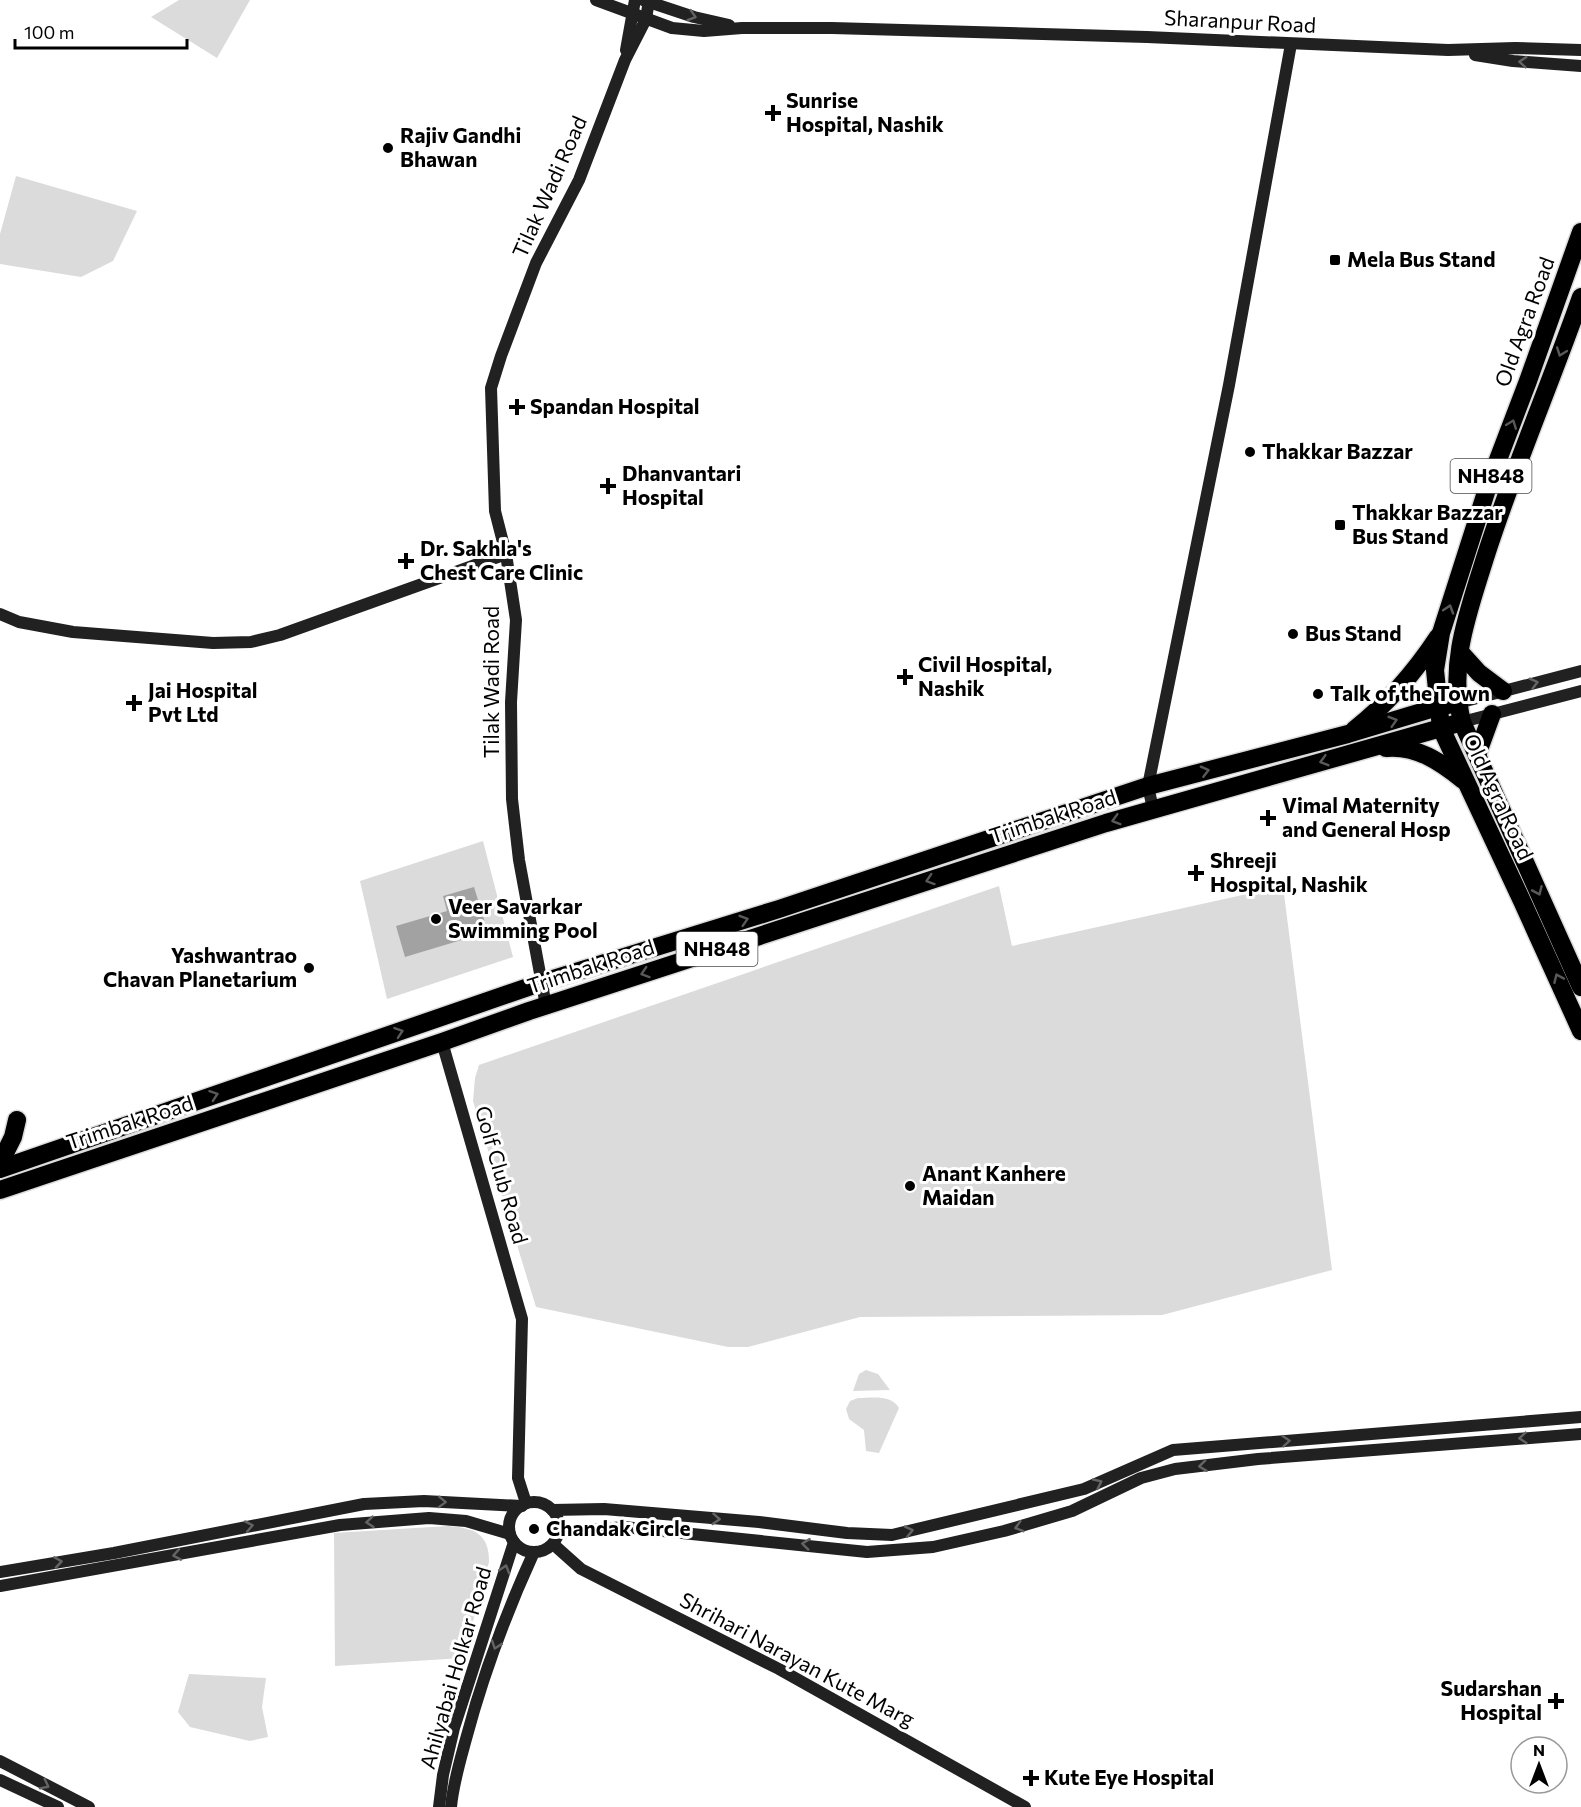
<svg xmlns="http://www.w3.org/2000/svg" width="1581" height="1807" viewBox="0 0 1581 1807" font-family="Commissioner,sans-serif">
	<rect width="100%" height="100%" fill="#fff"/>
	<g fill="#dbdbdb">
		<path d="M179,0H250L217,58L151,17Z"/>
		<path d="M16,176L137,211L113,261L81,277L0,264V234Z"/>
		<path d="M483,841L513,957L387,999L360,881Z"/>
		<path d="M999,886L1012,946L1283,886L1332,1270L1162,1315L860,1317L748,1347H728L536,1307L473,1101L475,1078L479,1065Z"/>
		<path d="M866,1370L878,1374L890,1390L853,1391L859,1374Z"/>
		<path d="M858,1398C872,1398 891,1394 899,1408L879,1453L866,1451L864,1430L849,1419L846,1409L850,1401Z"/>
		<path d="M448,1526C474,1528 489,1533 489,1562L463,1658L335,1666L334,1533Z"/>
		<path d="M189,1674L266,1678L262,1707L268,1737L250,1741L190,1727L178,1712Z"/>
	</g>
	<path fill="#a2a2a2" d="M474,887L488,932L405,957L396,926L447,911L443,896Z"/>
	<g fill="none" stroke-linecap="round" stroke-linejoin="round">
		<defs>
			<g id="highway">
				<path d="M1581,232L1528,381L1488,486L1441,633L1435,670L1441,728L1522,901L1581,1031"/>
				<path d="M1581,297C1550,385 1513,470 1485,558C1468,613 1448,664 1462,722L1581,987"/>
				<path d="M1460,652L1479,673L1503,691"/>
				<path d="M1354,730C1387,704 1415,672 1438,637"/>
				<path d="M1386,748C1416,745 1441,762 1463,780"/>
				<path d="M1477,755L1492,714"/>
				<path d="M0,1163L13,1137L17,1120"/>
				<path d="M0,1169L540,983L779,909L1148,786L1348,734L1438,707L1458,703"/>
				<path d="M0,1190L442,1042L529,1011L1106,823L1462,722"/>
			</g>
		</defs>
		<use href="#highway" stroke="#dbdbdb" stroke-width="21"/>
		<g stroke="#212121" stroke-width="12">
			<path d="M596,0L672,28L704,31L742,28H832L1147,37L1448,50L1515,48L1581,50"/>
			<path d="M643,0L694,17L729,25"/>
			<path d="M626,50L635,0"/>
			<path d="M1475,55L1513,61L1581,66"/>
			<path d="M0,614L19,622L73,632L213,643L251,642L280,635L506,554"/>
			<path d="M1458,703L1581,671"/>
			<path d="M1462,722L1581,691"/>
			<path d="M1153,809L1148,786L1229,385L1291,44"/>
			<path d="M546,1006L519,860L512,799L511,702L516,620L506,554L495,511L491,388L501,356L536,263L579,180L625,60L646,19L649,0"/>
			<path d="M442,1042L522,1319L518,1478L526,1503"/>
			<circle cx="534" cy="1527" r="25"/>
			<path d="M552,1510L604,1509L759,1522L847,1533L892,1535L1084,1489L1173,1450L1581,1417"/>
			<path d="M559,1533L624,1527L867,1552L933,1547L1004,1531L1072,1511L1141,1478L1175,1469L1258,1459L1581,1434"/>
			<path d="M553,1544L581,1569L779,1669L1025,1807"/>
			<path d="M0,1572L114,1553L364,1504L424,1501L522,1506"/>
			<path d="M0,1586L340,1525L429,1518L466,1521L510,1534"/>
			<path d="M0,1761L89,1807"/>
			<path d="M0,1780L58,1807"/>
			<path d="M439,1807L443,1775L454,1728L514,1542"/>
			<path d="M451,1807C453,1784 460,1761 466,1739C483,1675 506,1613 534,1552"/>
		</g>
		<use href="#highway" stroke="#000" stroke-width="18"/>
	</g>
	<defs><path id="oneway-chevron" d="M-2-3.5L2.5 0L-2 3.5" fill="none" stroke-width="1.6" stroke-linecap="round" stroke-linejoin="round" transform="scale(1.5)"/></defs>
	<g stroke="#646464">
		<use href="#oneway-chevron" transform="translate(692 16) rotate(17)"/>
		<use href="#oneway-chevron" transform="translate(1523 62) rotate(-175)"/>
		<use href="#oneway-chevron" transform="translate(1534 683) rotate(-15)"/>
		<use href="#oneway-chevron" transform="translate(1523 1438) rotate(175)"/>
		<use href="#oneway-chevron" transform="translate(1286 1441) rotate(-5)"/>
		<use href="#oneway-chevron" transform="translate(1203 1466) rotate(173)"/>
		<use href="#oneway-chevron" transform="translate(1098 1483) rotate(-25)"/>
		<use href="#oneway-chevron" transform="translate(442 1502) rotate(2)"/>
		<use href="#oneway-chevron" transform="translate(716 1519) rotate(4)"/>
		<use href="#oneway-chevron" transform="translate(370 1522) rotate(175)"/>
		<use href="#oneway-chevron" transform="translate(249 1526) rotate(-11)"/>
		<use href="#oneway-chevron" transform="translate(1019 1527) rotate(164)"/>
		<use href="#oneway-chevron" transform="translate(909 1531) rotate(-13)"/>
		<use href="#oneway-chevron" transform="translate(806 1544) rotate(-173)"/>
		<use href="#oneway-chevron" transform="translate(177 1555) rotate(170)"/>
		<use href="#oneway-chevron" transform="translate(58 1562) rotate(-9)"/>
		<use href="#oneway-chevron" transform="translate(505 1569) rotate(-73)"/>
		<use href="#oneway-chevron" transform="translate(496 1645) rotate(109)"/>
		<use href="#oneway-chevron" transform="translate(45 1785) rotate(27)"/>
	</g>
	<g stroke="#595959">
		<use href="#oneway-chevron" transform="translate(1561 352) rotate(110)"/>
		<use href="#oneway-chevron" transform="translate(1512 424) rotate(-69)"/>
		<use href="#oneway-chevron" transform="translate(1449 609) rotate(-72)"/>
		<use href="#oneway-chevron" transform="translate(1393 721) rotate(-17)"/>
		<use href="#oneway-chevron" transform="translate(1324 761) rotate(164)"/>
		<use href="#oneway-chevron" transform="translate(1205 771) rotate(-14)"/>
		<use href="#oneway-chevron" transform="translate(1116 820) rotate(164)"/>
		<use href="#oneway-chevron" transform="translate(930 880) rotate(162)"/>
		<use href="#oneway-chevron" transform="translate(1538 891) rotate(66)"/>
		<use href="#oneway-chevron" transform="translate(744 920) rotate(-17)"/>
		<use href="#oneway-chevron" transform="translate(645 973) rotate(162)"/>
		<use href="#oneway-chevron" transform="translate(1558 978) rotate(-114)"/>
		<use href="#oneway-chevron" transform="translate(399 1032) rotate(-19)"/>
		<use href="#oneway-chevron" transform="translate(214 1095) rotate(-19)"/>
	</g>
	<g fill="#000" stroke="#fff" stroke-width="2">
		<path d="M770 104h6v6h6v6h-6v6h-6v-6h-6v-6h6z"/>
		<circle cx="388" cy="148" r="6"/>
		<rect x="1329" y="254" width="12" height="12" rx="3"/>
		<path d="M514 398h6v6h6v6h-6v6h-6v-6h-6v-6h6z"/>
		<circle cx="1250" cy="452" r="6"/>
		<path d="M605 477h6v6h6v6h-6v6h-6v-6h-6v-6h6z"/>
		<rect x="1334" y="519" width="12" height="12" rx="3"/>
		<path d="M403 552h6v6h6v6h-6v6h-6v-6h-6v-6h6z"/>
		<circle cx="1293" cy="634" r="6"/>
		<path d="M902 668h6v6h6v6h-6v6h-6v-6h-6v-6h6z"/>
		<circle cx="1318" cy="694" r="6"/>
		<path d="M131 694h6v6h6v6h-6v6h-6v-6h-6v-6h6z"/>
		<path d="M1265 809h6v6h6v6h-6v6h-6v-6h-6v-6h6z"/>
		<path d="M1193 864h6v6h6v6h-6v6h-6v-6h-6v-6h6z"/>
		<circle cx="436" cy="919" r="6"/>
		<circle cx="309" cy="968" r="6"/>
		<circle cx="910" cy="1186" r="6"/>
		<circle cx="534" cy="1529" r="6"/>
		<path d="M1553 1692h6v6h6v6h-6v6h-6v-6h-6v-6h6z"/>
		<path d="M1028 1769h6v6h6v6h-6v6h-6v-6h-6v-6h6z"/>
	</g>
	<g text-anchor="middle" stroke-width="6" stroke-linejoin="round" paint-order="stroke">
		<g fill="#fff" stroke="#4c4c4c" stroke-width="1.5">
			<rect x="1450.5" y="459" width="81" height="34" rx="4.5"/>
			<rect x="676.5" y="932" width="81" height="34" rx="4.5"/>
		</g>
		<g font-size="20" font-weight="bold" fill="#000">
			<text x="1491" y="483">NH848</text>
			<text x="717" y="956">NH848</text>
		</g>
		<g font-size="21" fill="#000" stroke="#fff">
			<text transform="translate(1240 22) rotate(3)" y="7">Sharanpur Road</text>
			<text transform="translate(550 187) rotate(-66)" y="7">Tilak Wadi Road</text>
			<text transform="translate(1525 322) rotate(-70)" y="7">Old Agra Road</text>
			<text transform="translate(492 682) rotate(-90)" y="7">Tilak Wadi Road</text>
			<text transform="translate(1498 797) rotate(65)" y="7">Old Agra Road</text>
			<text transform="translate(1053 817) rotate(-18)" y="7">Trimbak Road</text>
			<text transform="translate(591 967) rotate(-18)" y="7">Trimbak Road</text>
			<text transform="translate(130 1123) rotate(-18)" y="7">Trimbak Road</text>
			<text transform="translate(501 1175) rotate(74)" y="7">Golf Club Road</text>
			<text transform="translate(797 1660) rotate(28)" y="7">Shrihari Narayan Kute Marg</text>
			<text transform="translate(456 1668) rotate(-74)" y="7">Ahilyabai Holkar Road</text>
		</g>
		<g font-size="21" font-weight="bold" fill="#000" stroke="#fff" text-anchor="start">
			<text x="786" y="108">Sunrise<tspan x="786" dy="24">Hospital, Nashik</tspan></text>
			<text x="400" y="143">Rajiv Gandhi<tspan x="400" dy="24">Bhawan</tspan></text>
			<text x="1347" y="267">Mela Bus Stand</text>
			<text x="530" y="414">Spandan Hospital</text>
			<text x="1262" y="459">Thakkar Bazzar</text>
			<text x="622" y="481">Dhanvantari<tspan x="622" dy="24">Hospital</tspan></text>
			<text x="1352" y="520">Thakkar Bazzar<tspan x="1352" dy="24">Bus Stand</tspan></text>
			<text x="420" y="556">Dr. Sakhla's<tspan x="420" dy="24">Chest Care Clinic</tspan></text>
			<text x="1305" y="641">Bus Stand</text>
			<text x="918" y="672">Civil Hospital,<tspan x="918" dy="24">Nashik</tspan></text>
			<text x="148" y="698">Jai Hospital<tspan x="148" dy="24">Pvt Ltd</tspan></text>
			<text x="1330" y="701">Talk of the Town</text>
			<text x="1282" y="813">Vimal Maternity<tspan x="1282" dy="24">and General Hosp</tspan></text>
			<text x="1210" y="868">Shreeji<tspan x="1210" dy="24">Hospital, Nashik</tspan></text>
			<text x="448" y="914">Veer Savarkar<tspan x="448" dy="24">Swimming Pool</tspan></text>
			<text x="297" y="963" text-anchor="end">Yashwantrao<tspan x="297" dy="24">Chavan Planetarium</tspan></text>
			<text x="922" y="1181">Anant Kanhere<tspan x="922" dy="24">Maidan</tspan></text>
			<text x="546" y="1536">Chandak Circle</text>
			<text x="1542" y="1696" text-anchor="end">Sudarshan<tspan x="1542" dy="24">Hospital</tspan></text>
			<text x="1044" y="1785">Kute Eye Hospital</text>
		</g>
	</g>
	<g transform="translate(1539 1765)"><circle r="28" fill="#ffffff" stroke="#999999" stroke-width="1.5"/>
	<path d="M0-4.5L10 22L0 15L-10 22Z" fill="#000000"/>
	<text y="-9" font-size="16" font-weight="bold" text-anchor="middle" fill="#000000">N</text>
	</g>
	<path d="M15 39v9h172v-9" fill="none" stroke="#000000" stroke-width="3"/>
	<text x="24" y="39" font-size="18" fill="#000000" stroke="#ffffff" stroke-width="4.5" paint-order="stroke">100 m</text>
</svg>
